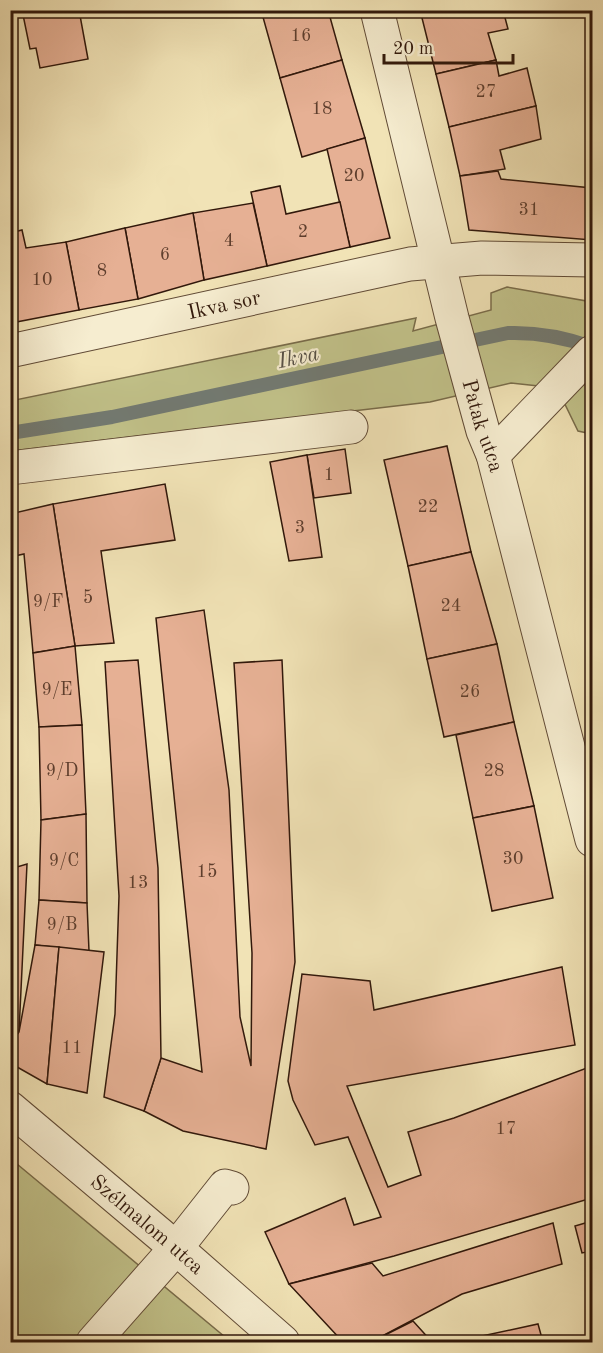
<svg xmlns="http://www.w3.org/2000/svg" width="603" height="1353" viewBox="0 0 603 1353" font-family="'Old Standard TT',serif">
	<rect width="100%" height="100%" fill="#f1e3b6"/>
	<filter id="stains"><feTurbulence type="fractalNoise" baseFrequency=".00333" numOctaves="4"/><feColorMatrix values="0 0 0 0 .2 0 0 0 0 .09 0 0 0 0 .02 0 0 0 .5 -.17"/></filter>
	<radialGradient id="worn" r=".72"><stop offset=".6" stop-color="#630" stop-opacity="0"/><stop offset="1" stop-color="#630" stop-opacity=".3"/></radialGradient>
	<g fill="#c1c189" stroke="#796c4a" stroke-width="1.5">
		<path d="M507,287L592,302V434L578,431L557,388L511,383L430,402L11,451L10,401L416,318L413,331L491,310V293Z"/>
		<path d="M11,1159L231,1342H11Z"/>
	</g>
	<g fill="none" stroke-linecap="round" stroke-linejoin="round">
		<path stroke="#727a72" stroke-width="14" d="M10,433L112,417L508,333C538,332 564,337 592,347"/>
	</g>
	<g fill="#e6b094" stroke="#31180b" stroke-width="1.5">
		<path d="M22,10H79L88,59L40,68L36,48L30,49Z"/>
		<path d="M261,10H328L342,60L280,78Z"/>
		<path d="M420,10H503L508,29L488,33L496,60L436,74Z"/>
		<path d="M342,60L365,138L302,157L280,78Z"/>
		<path d="M496,60L499,76L527,68L536,106L449,127L436,74Z"/>
		<path d="M536,106L541,139L500,150L505,169L460,176L449,127Z"/>
		<path d="M365,138L390,238L350,247L327,149Z"/>
		<path d="M498,171L501,179L592,188V240L469,230L460,176Z"/>
		<path d="M280,186L286,214L340,202L350,247L267,266L251,192Z"/>
		<path d="M253,203L267,266L204,280L193,213Z"/>
		<path d="M193,213L204,280L138,299L125,228Z"/>
		<path d="M125,228L138,299L79,310L66,242Z"/>
		<path d="M22,230L26,248L66,242L79,310L11,323L10,233Z"/>
		<path d="M447,446L471,552L408,566L384,460Z"/>
		<path d="M345,449L351,493L314,498L307,455Z"/>
		<path d="M307,455L322,557L289,561L270,462Z"/>
		<path d="M165,484L175,540L101,551L114,643L75,646L53,504Z"/>
		<path d="M53,504L75,646L33,653L24,554L10,557V514Z"/>
		<path d="M471,552L497,644L427,659L408,566Z"/>
		<path d="M204,610L229,790L240,1017L251,1066L252,953L234,663L282,660L295,962L266,1149L183,1131L144,1111L161,1058L202,1072L156,618Z"/>
		<path d="M497,644L514,722L444,737L427,659Z"/>
		<path d="M75,646L82,725L39,727L33,653Z"/>
		<path d="M138,660L158,868L161,1058L144,1111L104,1097L115,1014L119,896L105,662Z"/>
		<path d="M514,722L534,806L473,818L456,735Z"/>
		<path d="M82,725L86,814L41,820L39,727Z"/>
		<path d="M534,806L553,898L492,911L473,818Z"/>
		<path d="M86,814L87,903L39,900L41,820Z"/>
		<path d="M27,864L19,1032L10,1045V869Z"/>
		<path d="M39,900L87,903L89,951L35,945Z"/>
		<path d="M35,945L59,947L47,1084L10,1063V1045L19,1032Z"/>
		<path d="M59,947L104,952L87,1093L47,1084Z"/>
		<path d="M562,967L575,1045L347,1086L388,1187L421,1175L408,1132L454,1118L592,1066V1198L394,1256L289,1284L265,1232L345,1198L354,1225L381,1217L348,1137L315,1145L293,1100L288,1081L302,974L370,981L374,1010Z"/>
		<path d="M592,1221V1251L582,1253L575,1226Z"/>
		<path d="M553,1223L562,1264L462,1294L371,1342H343L289,1284L372,1263L383,1276Z"/>
		<path d="M413,1321L432,1342H371Z"/>
		<path d="M538,1324L543,1342H454Z"/>
	</g>
	<g fill="none" stroke-linecap="round" stroke-linejoin="round">
		<defs>
			<g id="minor">
				<path id="s1" d="M377,10L452,318L483,431L493,455L592,840"/>
				<path id="s2" d="M10,351L410,264L482,258L592,260"/>
				<path d="M493,455L592,352"/>
				<path d="M10,468L351,427"/>
				<path id="s3" d="M10,1108L176,1248L283,1342"/>
				<path d="M93,1342L176,1248L225,1186L232,1188"/>
			</g>
		</defs>
		<use href="#minor" stroke="#614b36" stroke-width="35"/>
		<use href="#minor" stroke="#f6edd0" stroke-width="33"/>
	</g>
	<g text-anchor="middle" stroke-width="4.5" stroke-linejoin="round" paint-order="stroke">
		<g font-size="18" fill="#5e3e2d">
			<text x="301" y="41">16</text>
			<text x="486" y="97">27</text>
			<text x="322" y="114">18</text>
			<text x="354" y="181">20</text>
			<text x="529" y="215">31</text>
			<text x="303" y="237">2</text>
			<text x="229" y="246">4</text>
			<text x="165" y="260">6</text>
			<text x="102" y="276">8</text>
			<text x="42" y="285">10</text>
			<text x="329" y="480">1</text>
			<text x="428" y="512">22</text>
			<text x="300" y="533">3</text>
			<text x="88" y="603">5</text>
			<text x="48" y="607">9/F</text>
			<text x="451" y="611">24</text>
			<text x="57" y="695">9/E</text>
			<text x="470" y="697">26</text>
			<text x="62" y="776">9/D</text>
			<text x="494" y="776">28</text>
			<text x="513" y="864">30</text>
			<text x="64" y="866">9/C</text>
			<text x="207" y="877">15</text>
			<text x="138" y="888">13</text>
			<text x="62" y="930">9/B</text>
			<text x="72" y="1053">11</text>
			<text x="506" y="1134">17</text>
		</g>
		<g font-size="21" fill="#31180b" stroke="#f6edd0">
			<text dy="7" stroke="none"><textPath href="#s2" startOffset="219">Ikva sor</textPath></text>
			<text dy="7" stroke="none"><textPath href="#s1" startOffset="429">Patak utca</textPath></text>
			<text dy="7" stroke="none"><textPath href="#s3" startOffset="180">Szélmalom utca</textPath></text>
		</g>
		<g font-size="22" font-style="italic" fill="#575147" stroke="#f6edd0">
			<text transform="translate(298 356) rotate(-12)" y="8">Ikva</text>
		</g>
	</g>
	<rect width="603" height="1353" fill="none" stroke="#f1e3b6" stroke-width="36"/>
	<rect x="12" y="12" width="579" height="1329" fill="none" stroke="#31180b" stroke-width="3"/>
	<rect x="18" y="18" width="567" height="1317" fill="none" stroke="#31180b" stroke-width="1.5"/>
	<path d="M384 54v9h129v-9" fill="none" stroke="#31180b" stroke-width="3"/>
	<text x="393" y="54" font-size="18" fill="#31180b" stroke="#f6edd0" stroke-width="4.5" paint-order="stroke">20 m</text>
	<rect width="100%" height="100%" filter="url(#stains)"/>
	<rect width="100%" height="100%" fill="url(#worn)"/>
</svg>
